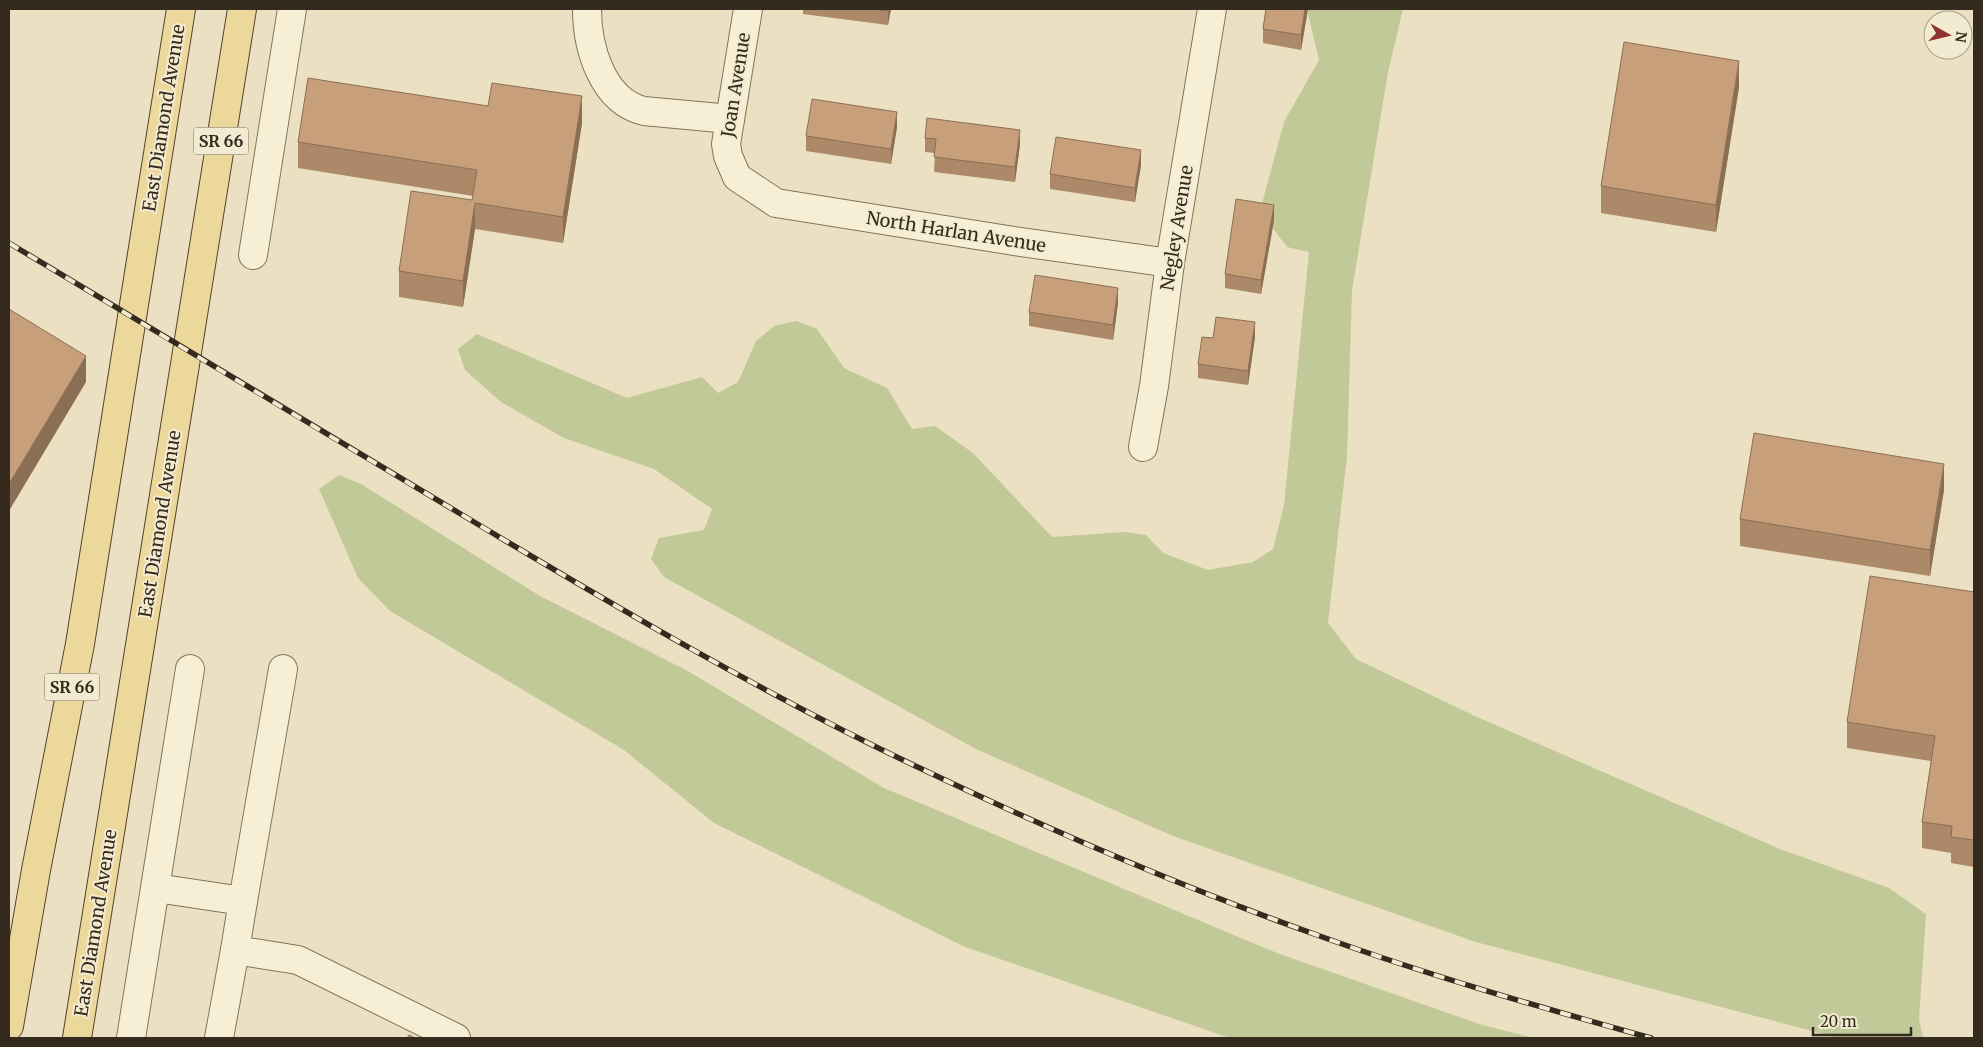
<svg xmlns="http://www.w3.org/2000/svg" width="1983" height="1047" viewBox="0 0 1983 1047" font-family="Merriweather,serif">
	<rect width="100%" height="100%" fill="#ebe1c2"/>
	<g fill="#c0c997">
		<path d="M1309,9H1403L1388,72L1352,291L1347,456L1328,623L1356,659L1477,717L1780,849L1889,888L1926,914L1919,1020L1923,1037L1927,1038H1838L1476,942L1173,836L976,749L664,577L651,559L659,538L704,530L712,509L654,469L564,438L501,402L465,370L458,349L477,334L627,398L702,377L718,393L738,382L756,341L774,326L796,321L817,329L844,368L887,388L912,429L935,426L973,453L1052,537L1124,532L1146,535L1163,553L1208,570L1253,562L1273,549L1284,505L1309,252L1287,247L1260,211L1284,122L1319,60L1308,14Z"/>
		<path d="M339,475L361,484L540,596L686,670L884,788L1277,953L1482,1025L1534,1038H1230L965,947L714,823L624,750L390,611L358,578L319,489Z"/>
	</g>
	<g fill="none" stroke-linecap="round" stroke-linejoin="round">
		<defs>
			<g id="minor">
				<path d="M587,9C587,47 602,101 644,111L730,119"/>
				<path d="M748,9L726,144L728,156L737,177L776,203L1014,241L1170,263"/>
				<path d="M253,255L292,9"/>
				<path d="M1143,447L1154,386L1170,263L1212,9"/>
				<path d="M156,888L243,901L235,950"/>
				<path d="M243,901L283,669"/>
				<path d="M131,1038L190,669"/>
				<path d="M219,1038L235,950L298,960L456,1038"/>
			</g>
			<g id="major">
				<path d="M9,1026L36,870L80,644L181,9"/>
				<path d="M77,1038L242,9"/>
			</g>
		</defs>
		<use href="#minor" stroke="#84735a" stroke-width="30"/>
		<use href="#major" stroke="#52412e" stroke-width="30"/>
		<use href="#minor" stroke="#f7efd5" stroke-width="28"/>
		<use href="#major" stroke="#edd89b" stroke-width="28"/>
		<defs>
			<path id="rail" d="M9,243C158,333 308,423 459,513C611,604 765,695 926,771C1054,832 1184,888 1317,935C1427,975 1539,1007 1651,1038"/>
		</defs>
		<use href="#rail" stroke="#352a1e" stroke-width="5.5"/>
		<use href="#rail" stroke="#f3ebd1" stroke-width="4" stroke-dasharray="11" stroke-linecap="butt"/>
	</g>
	<g fill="#ab8969">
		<path d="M803,9H891L888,25L803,14Z"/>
		<path d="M1266,9H1308L1301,50L1263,43V29Z"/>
		<path d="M1739,87L1716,232L1601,213V186Z"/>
		<path d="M582,123L563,243L475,229L463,307L399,297V271L472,200L473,196L298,168V142Z"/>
		<path d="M897,127L891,164L806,151V136Z"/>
		<path d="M925,138L1020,144L1015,182L934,172L935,153L925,152Z"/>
		<path d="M1141,165L1135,202L1050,189V174Z"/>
		<path d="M1274,220L1261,294L1225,288V274Z"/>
		<path d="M1118,303L1113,340L1029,326V312Z"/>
		<path d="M1255,337L1248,385L1198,378V364L1213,338Z"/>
		<path d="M1944,490L1930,576L1740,546V519Z"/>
		<path d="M1974,592V867L1951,863V853L1922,848V822L1931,761L1847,748V722Z"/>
	</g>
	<g fill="#8b6f55">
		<path d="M889,9H891L888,25V11Z"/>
		<path d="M1305,9H1308L1301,50V35Z"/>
		<path d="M1739,61V87L1716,232V205Z"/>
		<path d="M582,96V123L563,243V217Z"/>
		<path d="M897,112V127L891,164V149Z"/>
		<path d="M1020,130V144L1015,182V167Z"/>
		<path d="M1141,150V165L1135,202V188Z"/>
		<path d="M475,203V229L463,307V281Z"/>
		<path d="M1274,205V220L1261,294V280Z"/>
		<path d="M1118,288V303L1113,340V325Z"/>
		<path d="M1255,322V337L1248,385V371Z"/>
		<path d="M86,356V382L9,511V484Z"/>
		<path d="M1944,464V490L1930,576V550Z"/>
	</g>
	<g fill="#c79f7a" stroke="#8b6f55">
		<path d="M872,9H889L888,11Z"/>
		<path d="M1266,9H1305L1301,35L1263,29Z"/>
		<path d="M1624,42L1739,61L1716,205L1601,186Z"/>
		<path d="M308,78L488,106L492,83L582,96L563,217L475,203L463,281L399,271L411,191L472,200L477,170L298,142Z"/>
		<path d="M812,99L897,112L891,149L806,136Z"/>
		<path d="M927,118L1020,130L1015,167L934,157L936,139L925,138Z"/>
		<path d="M1056,137L1141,150L1135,188L1050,174Z"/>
		<path d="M1236,199L1274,205L1261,280L1225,274Z"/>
		<path d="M1035,275L1118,288L1113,325L1029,312Z"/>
		<path d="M9,309L86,356L9,484Z"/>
		<path d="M1216,317L1255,322L1248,371L1198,364L1202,337L1213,338Z"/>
		<path d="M1754,433L1944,464L1930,550L1740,519Z"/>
		<path d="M1870,576L1974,592V840L1951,837L1952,826L1922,822L1935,736L1847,722Z"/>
		<path d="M409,1035L415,1038H407Z"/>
	</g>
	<g text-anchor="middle" stroke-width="4" stroke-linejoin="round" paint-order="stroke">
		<g fill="#f3ebd1" stroke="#6e6454" stroke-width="1">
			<rect x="193.5" y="127.5" width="55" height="27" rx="4"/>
			<rect x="44.5" y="673.5" width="55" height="27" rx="4"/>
		</g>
		<g font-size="16" font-weight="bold" fill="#352a1e">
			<text x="221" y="147">SR 66</text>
			<text x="72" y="693">SR 66</text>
		</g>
		<g font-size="18" fill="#352a1e" stroke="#f3ebd1">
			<text transform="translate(736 85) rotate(-81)" y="6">Joan Avenue</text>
			<text transform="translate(164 118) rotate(-81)" y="6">East Diamond Avenue</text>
			<text transform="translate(1177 228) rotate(-81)" y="6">Negley Avenue</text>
			<text transform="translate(956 232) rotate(9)" y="6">North Harlan Avenue</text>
			<text transform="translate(160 524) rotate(-81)" y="6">East Diamond Avenue</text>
			<text transform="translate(96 923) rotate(-81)" y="6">East Diamond Avenue</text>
		</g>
	</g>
	<rect width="1983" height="1047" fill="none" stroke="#352a1e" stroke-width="20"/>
	<g transform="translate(1948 35) rotate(98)"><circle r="24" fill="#f3ebd1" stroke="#a79e89"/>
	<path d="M0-4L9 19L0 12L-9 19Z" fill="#90332e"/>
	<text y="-8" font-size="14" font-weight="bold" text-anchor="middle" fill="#352a1e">N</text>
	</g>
	<path d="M1813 1027v8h98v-8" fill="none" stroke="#352a1e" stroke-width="2.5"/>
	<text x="1820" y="1027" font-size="15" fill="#352a1e" stroke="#f3ebd1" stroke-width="4" paint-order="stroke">20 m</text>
</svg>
